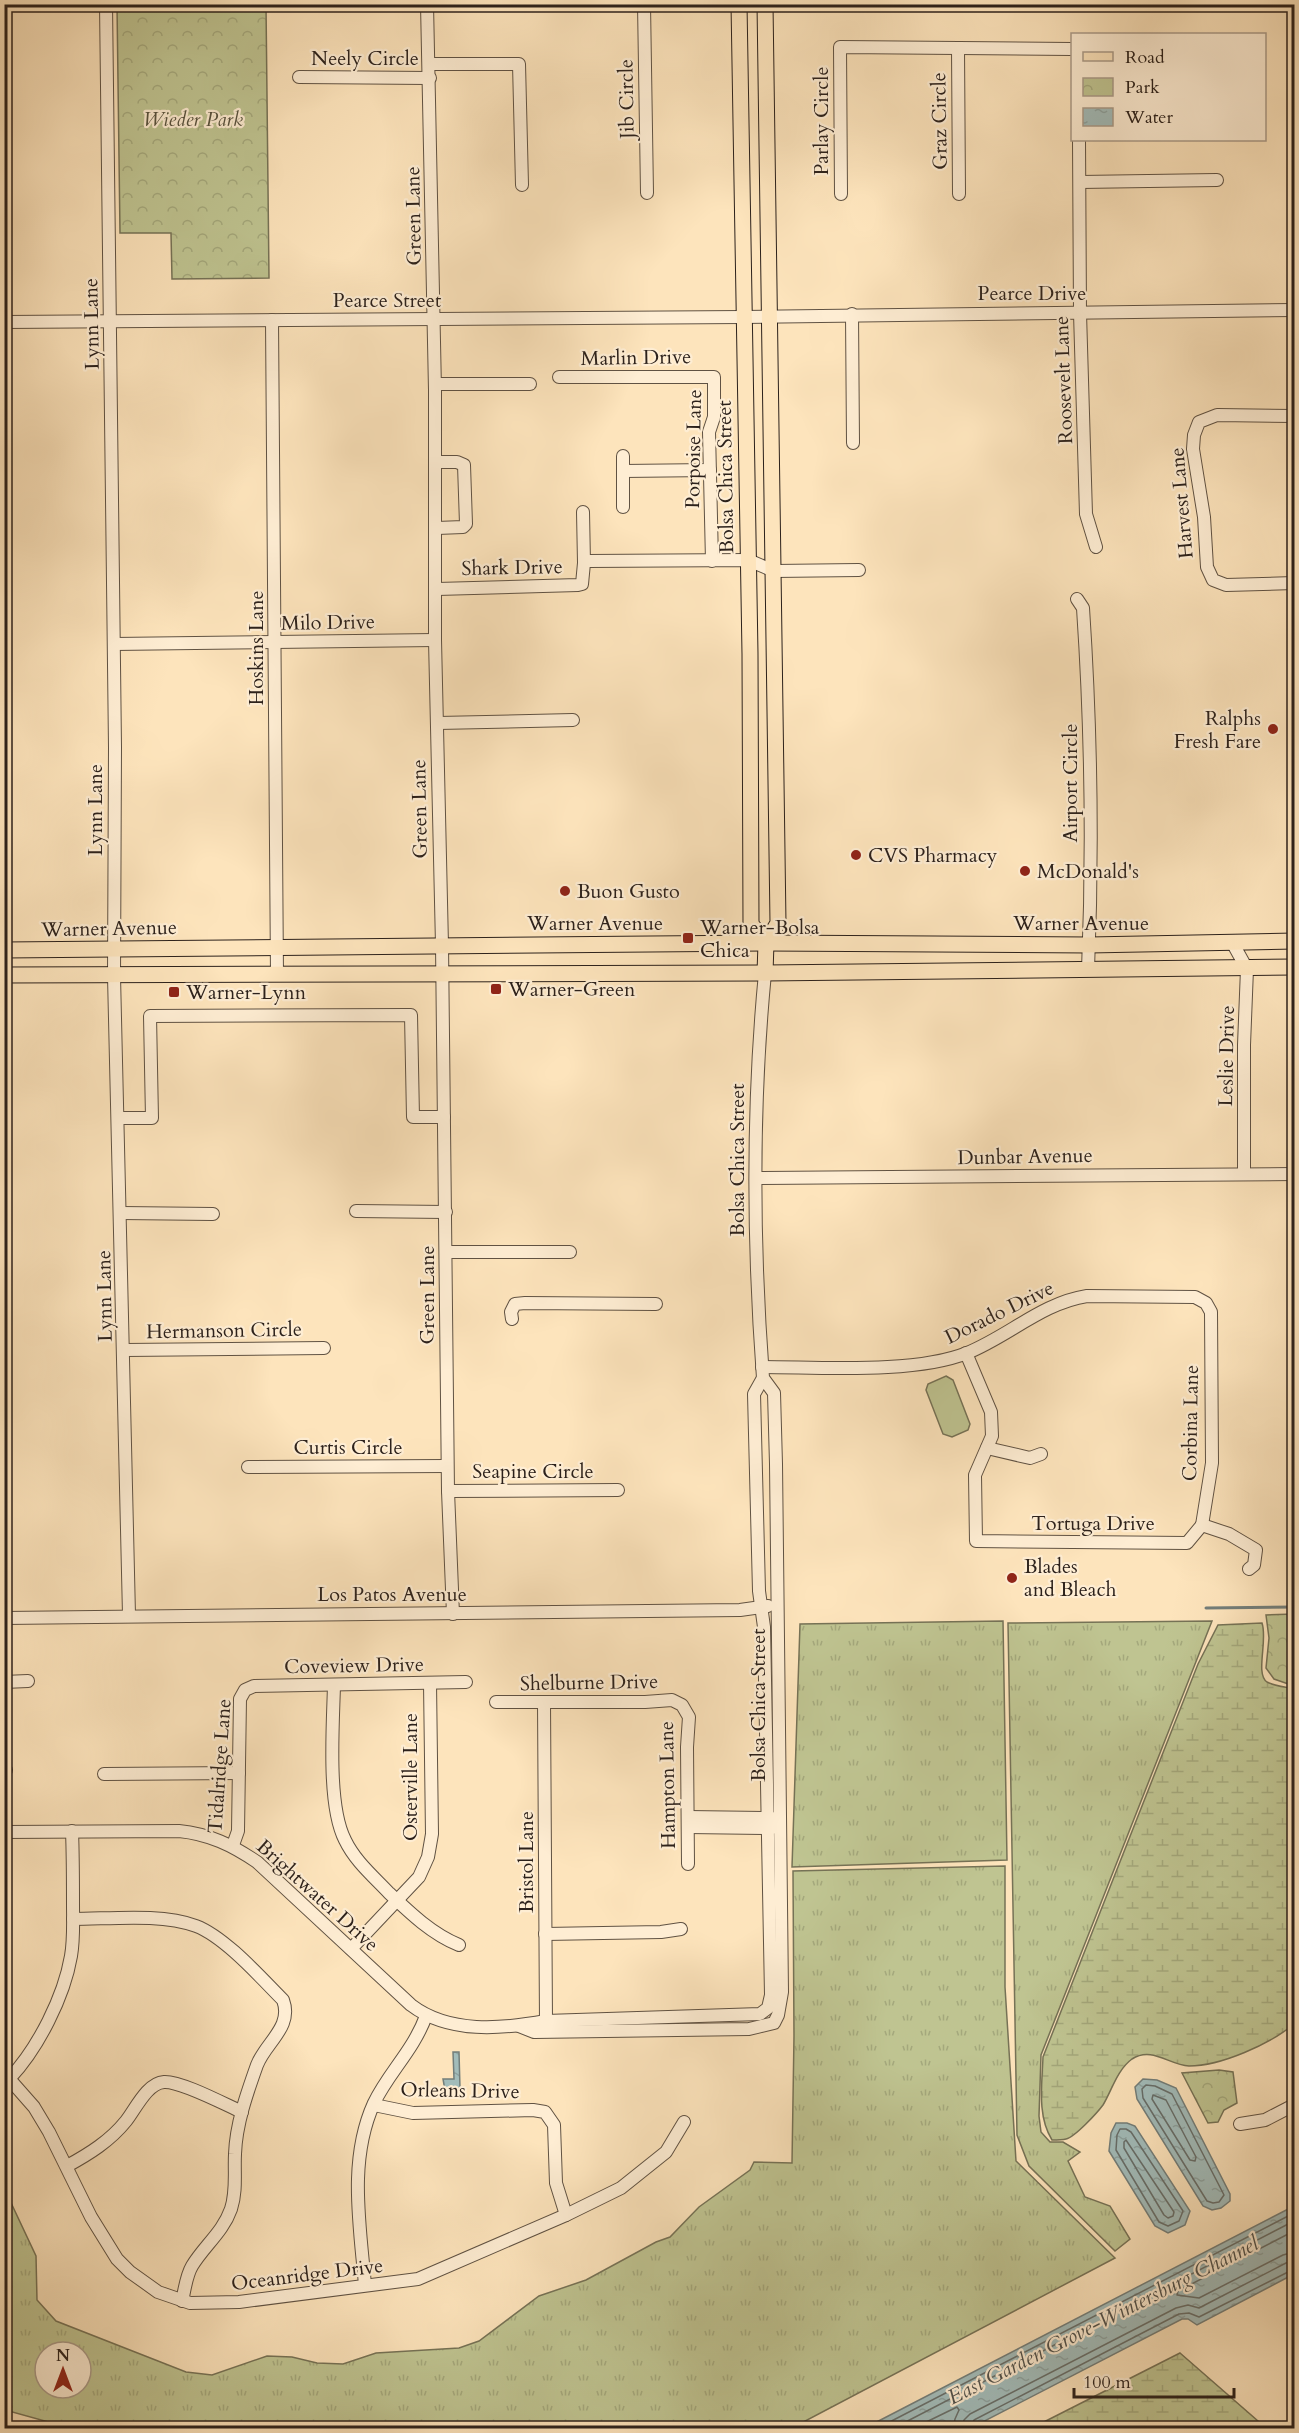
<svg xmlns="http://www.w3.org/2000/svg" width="1299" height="2433" viewBox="0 0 1299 2433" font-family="Cardo,serif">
	<defs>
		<pattern id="grass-tufts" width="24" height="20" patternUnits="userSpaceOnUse" patternTransform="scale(1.5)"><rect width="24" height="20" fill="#bfc491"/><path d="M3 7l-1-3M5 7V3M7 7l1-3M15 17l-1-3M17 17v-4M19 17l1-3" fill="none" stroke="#a4a87c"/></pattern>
		<pattern id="wetland-marsh" width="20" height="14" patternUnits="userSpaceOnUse" patternTransform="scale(1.5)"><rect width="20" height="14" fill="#bfc491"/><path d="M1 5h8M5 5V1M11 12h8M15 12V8" fill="none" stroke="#a4a87c"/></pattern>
		<pattern id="park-crowns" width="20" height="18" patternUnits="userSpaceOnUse" patternTransform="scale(1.5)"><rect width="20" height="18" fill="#bfc491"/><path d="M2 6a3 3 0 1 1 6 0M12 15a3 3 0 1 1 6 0" fill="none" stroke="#a4a87c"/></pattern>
		<pattern id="water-ripples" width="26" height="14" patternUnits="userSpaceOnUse" patternTransform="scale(1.5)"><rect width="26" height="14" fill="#a2bcba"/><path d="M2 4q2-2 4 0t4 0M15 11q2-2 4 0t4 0" fill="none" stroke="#8ca19f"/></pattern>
	</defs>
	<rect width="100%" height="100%" fill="#fde4bc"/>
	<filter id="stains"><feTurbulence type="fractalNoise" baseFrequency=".00333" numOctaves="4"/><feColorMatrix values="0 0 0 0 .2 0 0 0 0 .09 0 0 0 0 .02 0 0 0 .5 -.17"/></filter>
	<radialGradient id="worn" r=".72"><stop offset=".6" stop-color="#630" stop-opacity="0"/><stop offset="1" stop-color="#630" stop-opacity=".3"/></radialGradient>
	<g fill="url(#grass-tufts)" stroke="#767256" stroke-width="1.5" fill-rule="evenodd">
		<path d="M1003,1621L1007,1860L792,1867L800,1624Z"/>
		<path d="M1212,1621L1041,2055L1039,2116L1041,2132L1050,2142H1063L1080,2152L1068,2161L1085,2197L1110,2206L1130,2239L1115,2251L1029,2166L1017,2135L1008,1623Z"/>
		<path d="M1005,1866V1987L1016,2161L1115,2258L792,2428H70L5,2410V2190L36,2256L37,2300L56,2321L186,2372L212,2375L267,2356L292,2357L317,2363L343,2364L376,2353L459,2348L479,2341L539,2296L586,2280L656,2242L670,2237L699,2207L750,2170L754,2162L792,2163L794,2036L793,1871ZM45,2352H81V2388H45Z"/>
	</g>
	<g fill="url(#wetland-marsh)" stroke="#767256" stroke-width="1.5">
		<path d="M1262,1623C1268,1640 1255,1674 1267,1682C1274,1686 1286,1687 1294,1689V2024C1270,2044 1221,2066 1189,2066C1169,2065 1152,2046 1132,2059C1117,2070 1112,2090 1103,2105C1097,2113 1075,2137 1066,2139C1062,2140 1057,2140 1052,2140C1037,2116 1042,2085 1043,2057L1198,1664L1218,1625Z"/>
		<path d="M1180,2353L1266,2428H1032Z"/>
	</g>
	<g fill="url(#park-crowns)" stroke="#767256" stroke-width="1.5">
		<path d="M117,5H266L269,278L172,279L171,233H120Z"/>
		<path d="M1294,1614V1686L1274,1679L1266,1668L1269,1638L1266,1615Z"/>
		<path d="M1219,2070L1233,2072L1237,2103L1224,2110L1218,2122L1208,2123L1182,2073Z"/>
	</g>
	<path fill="#bfc491" stroke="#767256" stroke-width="1.5" d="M946,1376L953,1380L970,1424L968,1430L952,1437L943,1434L926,1390L928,1384Z"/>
	<g fill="url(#water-ripples)" stroke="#737e7a" stroke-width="1.5">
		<path d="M453,2052H459L460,2088H455V2096H446L443,2079H454Z"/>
		<path d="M1143,2079L1157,2080L1176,2088L1230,2194V2201L1221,2208L1212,2210L1203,2206L1137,2099L1135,2087Z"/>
		<path d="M1116,2123H1127L1135,2126L1190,2211L1185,2225L1168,2233L1155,2226L1109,2151L1111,2133Z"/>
		<path d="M1294,2206V2274L1197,2325L1188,2319H1182L971,2428H865Z"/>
	</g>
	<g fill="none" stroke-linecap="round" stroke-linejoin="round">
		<g stroke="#676e6a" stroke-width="1.5">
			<path d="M1146,2085L1155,2086L1172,2094L1224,2195L1219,2202L1213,2203L1207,2201L1143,2098L1142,2089Z"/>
			<path d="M1153,2095L1166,2100L1196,2157L1195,2161L1190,2160L1152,2099Z"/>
			<path d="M1126,2129L1131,2132L1183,2211L1179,2221L1168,2226L1159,2222L1116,2150L1117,2135L1120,2129Z"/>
			<path d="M1126,2140L1174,2212L1173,2216L1168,2218L1164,2215L1124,2148V2142Z"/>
			<path d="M1294,2231L1178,2291L1177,2295L1199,2298L1283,2255L1294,2252"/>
			<path d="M878,2428L1294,2213"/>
			<path d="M894,2428L1294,2221"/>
			<path d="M914,2428L957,2407L959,2410L955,2419L953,2428"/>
			<path d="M962,2428L964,2420L970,2414L1176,2308L1188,2305L1199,2308L1286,2263L1294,2262"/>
			<path d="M970,2428L974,2420L1179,2314L1189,2313L1199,2317L1294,2269"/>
		</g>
		<path stroke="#737e7a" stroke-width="3" d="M1206,1608L1294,1607"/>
		<defs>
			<g id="minor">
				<path d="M106,4L115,747L114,976L129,1615"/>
				<path d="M427,4L435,390V640L442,945L448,1491L453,1614"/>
				<path d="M644,4L647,193"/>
				<path d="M958,48L959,194"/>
				<path d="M430,64H519L522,185"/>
				<path d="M299,77L430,78"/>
				<path d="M1079,140L1080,313L1086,514L1096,547"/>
				<path d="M1080,182L1217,180"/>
				<path d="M841,194L840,47L1072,49"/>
				<path d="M852,314L853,443"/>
				<path d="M272,320L277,975"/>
				<path d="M4,322L743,317L1294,310"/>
				<path d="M559,377H714V417L709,432L712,561"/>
				<path d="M435,384H530"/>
				<path d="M1294,416L1217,415L1199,422L1194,435L1193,449L1204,517L1207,567L1213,580L1226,585L1294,583"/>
				<path d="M623,456V507"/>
				<path d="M436,462H457L464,465L466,524L463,527L437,528"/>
				<path d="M623,471L710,470"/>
				<path d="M583,512L584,563"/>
				<path d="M437,589L578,585L582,584L584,563L588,561L748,560L774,571L859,570"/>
				<path d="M1077,599L1083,608C1091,728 1093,850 1088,970"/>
				<path d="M114,644L435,640"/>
				<path d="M438,723L573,720"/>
				<path d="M1232,942L1247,969L1244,1045V1174"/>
				<path d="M119,1118H152L150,1016L411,1015L413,1117H444"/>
				<path d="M756,1178L1294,1174"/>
				<path d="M356,1211L446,1212"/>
				<path d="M121,1213L213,1214"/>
				<path d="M446,1252H570"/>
				<path d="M512,1319L511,1312L515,1304L525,1303L656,1304"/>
				<path d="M125,1350L324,1348"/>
				<path d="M966,1353L991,1412L992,1436L975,1475L976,1541L1187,1543L1202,1525"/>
				<path d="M762,1367C821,1367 914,1374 967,1353C1009,1336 1042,1303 1087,1296L1195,1297L1206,1303L1211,1312L1212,1463L1202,1525"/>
				<path d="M1294,1374V1373"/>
				<path d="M987,1448L1030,1458L1041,1454"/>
				<path d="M248,1467L447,1466"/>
				<path d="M448,1491L618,1490"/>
				<path d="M1202,1525L1229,1534L1256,1550L1254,1565L1249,1569"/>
				<path d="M4,1618L740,1610L768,1606"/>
				<path d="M4,1682L28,1681"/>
				<path d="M334,1685C333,1726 327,1805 345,1840C355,1861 373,1876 389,1893C410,1913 432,1934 459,1945"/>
				<path d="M496,1702H645L672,1700L682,1705L689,1717L687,1747L688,1864"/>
				<path d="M544,1702L546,2021"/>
				<path d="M4,1770H6"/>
				<path d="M104,1774L239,1773"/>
				<path d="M688,1817L772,1818"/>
				<path d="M688,1827L772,1828"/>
				<path d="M4,1832L179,1831C209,1834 232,1845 257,1862L411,2005C449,2034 502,2029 546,2021L760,2014L768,2008L771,1995L764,1627L759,1591L754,1394L763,1378"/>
				<path d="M233,1845L238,1831L240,1699L245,1690L254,1686L466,1682"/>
				<path d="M73,1919C110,1919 161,1913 196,1926C225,1937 261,1978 283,2000C293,2027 266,2042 257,2065C247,2093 236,2124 235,2154C234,2172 237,2191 231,2209C223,2232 204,2246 192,2266C186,2276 185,2289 182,2301"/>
				<path d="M545,1934L661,1932L681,1929"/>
				<path d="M351,1949L419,1877L428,1857L432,1834L430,1683"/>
				<path d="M519,2026L534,2032L749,2029L774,2023L778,2015L782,1992L776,1464L774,1393L763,1378C753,1244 752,1107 765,973"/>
				<path d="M4,2073L34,2107L49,2132L91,2217L117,2259L130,2272L158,2292L190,2303L239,2302L418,2279L566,2215L621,2188L666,2152L684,2122"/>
				<path d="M10,2078C38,2048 64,1997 71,1956C74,1939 73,1921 73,1905C73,1880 73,1856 72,1831"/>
				<path d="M374,2105L413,2113L533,2110L545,2112L554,2125L556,2183L566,2215"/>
				<path d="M1240,2124L1265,2120L1294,2105"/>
				<path d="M67,2166C89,2154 110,2141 126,2121C135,2110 147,2083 164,2082C181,2081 224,2104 242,2112"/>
				<path d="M365,2285C360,2225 348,2160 374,2103C389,2072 413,2051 426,2016"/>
			</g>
			<g id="major">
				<path d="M739,4L750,654L751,924L766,943"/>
				<path d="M4,950L766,943L1089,945L1294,941"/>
				<path d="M765,973L766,943L778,923L765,4"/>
				<path d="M4,975L765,973L1294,967"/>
			</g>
		</defs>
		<use href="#minor" stroke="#605243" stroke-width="14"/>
		<use href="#major" stroke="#2c211b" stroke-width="17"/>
		<use href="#minor" stroke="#feedd3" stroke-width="12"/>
		<use href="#major" stroke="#fde4bc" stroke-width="15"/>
	</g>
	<g fill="#8f2418" stroke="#feedd3" stroke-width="2">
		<circle cx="1273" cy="729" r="6"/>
		<circle cx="856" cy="855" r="6"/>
		<circle cx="1025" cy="871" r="6"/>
		<circle cx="565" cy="891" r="6"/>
		<rect x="682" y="932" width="12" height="12" rx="3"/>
		<rect x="490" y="983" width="12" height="12" rx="3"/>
		<rect x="168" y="986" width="12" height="12" rx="3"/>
		<circle cx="1012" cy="1578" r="6"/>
	</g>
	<g text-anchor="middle" stroke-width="4.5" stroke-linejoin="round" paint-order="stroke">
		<g font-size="20" fill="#2c211b" stroke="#feedd3">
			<text x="365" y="65">Neely Circle</text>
			<text transform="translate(626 99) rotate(-91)" y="7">Jib Circle</text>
			<text transform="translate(821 121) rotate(-90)" y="7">Parlay Circle</text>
			<text transform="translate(939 121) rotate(-91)" y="7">Graz Circle</text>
			<text transform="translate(413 216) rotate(-91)" y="7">Green Lane</text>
			<text x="1032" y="300">Pearce Drive</text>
			<text x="387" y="307">Pearce Street</text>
			<text transform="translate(91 324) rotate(-91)" y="7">Lynn Lane</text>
			<text transform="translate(636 357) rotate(-1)" y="7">Marlin Drive</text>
			<text transform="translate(1063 380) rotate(-92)" y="7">Roosevelt Lane</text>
			<text transform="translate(693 449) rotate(-89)" y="7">Porpoise Lane</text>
			<text transform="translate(725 477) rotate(-91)" y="7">Bolsa Chica Street</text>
			<text transform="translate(1181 503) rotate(-95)" y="7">Harvest Lane</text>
			<text transform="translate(512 567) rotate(-1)" y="7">Shark Drive</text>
			<text transform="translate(328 622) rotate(-1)" y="7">Milo Drive</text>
			<text transform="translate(256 648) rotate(-90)" y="7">Hoskins Lane</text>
			<text transform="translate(1070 783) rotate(-90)" y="7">Airport Circle</text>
			<text transform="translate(419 809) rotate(-91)" y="7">Green Lane</text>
			<text transform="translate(95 810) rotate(-90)" y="7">Lynn Lane</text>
			<text x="595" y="930">Warner Avenue</text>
			<text x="1081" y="930">Warner Avenue</text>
			<text transform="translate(109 928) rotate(-1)" y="7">Warner Avenue</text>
			<text transform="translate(1226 1056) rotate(-89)" y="7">Leslie Drive</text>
			<text transform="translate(1025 1156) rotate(-1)" y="7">Dunbar Avenue</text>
			<text transform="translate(737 1160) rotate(-90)" y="7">Bolsa Chica Street</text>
			<text transform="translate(427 1295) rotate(-90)" y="7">Green Lane</text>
			<text transform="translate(104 1296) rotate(-91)" y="7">Lynn Lane</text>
			<text transform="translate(999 1312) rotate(-26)" y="7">Dorado Drive</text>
			<text transform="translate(224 1330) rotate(-1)" y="7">Hermanson Circle</text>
			<text transform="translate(1190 1423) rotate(-89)" y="7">Corbina Lane</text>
			<text x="348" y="1454">Curtis Circle</text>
			<text x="533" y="1478">Seapine Circle</text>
			<text x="1093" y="1530">Tortuga Drive</text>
			<text x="392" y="1601">Los Patos Avenue</text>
			<text transform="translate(354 1665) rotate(-1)" y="7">Coveview Drive</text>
			<text transform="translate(589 1682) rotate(-1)" y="7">Shelburne Drive</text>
			<text transform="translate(758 1705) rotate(-90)" y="7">Bolsa Chica Street</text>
			<text transform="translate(219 1766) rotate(-86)" y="7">Tidalridge Lane</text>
			<text transform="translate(410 1777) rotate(-90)" y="7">Osterville Lane</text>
			<text transform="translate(667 1785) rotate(-91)" y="7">Hampton Lane</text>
			<text transform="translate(526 1862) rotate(-90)" y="7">Bristol Lane</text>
			<text transform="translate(318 1895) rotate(42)" y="7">Brightwater Drive</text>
			<text transform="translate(460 2090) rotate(1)" y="7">Orleans Drive</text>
			<text transform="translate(307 2274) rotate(-7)" y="7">Oceanridge Drive</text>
		</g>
		<g font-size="20" font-style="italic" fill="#58523e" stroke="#feedd3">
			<text x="193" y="126">Wieder Park</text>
		</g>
		<g font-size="20" fill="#2c211b" stroke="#feedd3" text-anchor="start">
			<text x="1261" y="725" text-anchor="end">Ralphs<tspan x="1261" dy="23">Fresh Fare</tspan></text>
			<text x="868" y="862">CVS Pharmacy</text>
			<text x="1037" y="878">McDonald's</text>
			<text x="577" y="898">Buon Gusto</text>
			<text x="700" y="934">Warner-Bolsa<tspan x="700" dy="23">Chica</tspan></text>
			<text x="508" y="996">Warner-Green</text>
			<text x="186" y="999">Warner-Lynn</text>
			<text x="1024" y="1573">Blades<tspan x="1024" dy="23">and Bleach</tspan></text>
		</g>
		<g font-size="21" font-style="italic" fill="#4f504b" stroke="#feedd3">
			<text transform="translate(1103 2320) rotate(-27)" y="7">East Garden Grove-Wintersburg Channel</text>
		</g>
	</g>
	<rect width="1299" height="2433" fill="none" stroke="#fde4bc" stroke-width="24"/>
	<rect x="6" y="6" width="1287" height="2421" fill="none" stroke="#2c211b" stroke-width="3"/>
	<rect x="12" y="12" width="1275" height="2409" fill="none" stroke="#2c211b" stroke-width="1.5"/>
	<rect x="1071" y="33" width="195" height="108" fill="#feedd3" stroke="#aa9b89" stroke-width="1.5"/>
	<rect x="1083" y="52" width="30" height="9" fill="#fde4bc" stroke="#aa9b89" stroke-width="1.5"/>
	<text x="1125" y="63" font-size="18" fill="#2c211b">Road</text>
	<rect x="1083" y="78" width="30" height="18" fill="url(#park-crowns)" stroke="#aa9b89" stroke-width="1.5"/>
	<text x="1125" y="93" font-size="18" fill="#2c211b">Park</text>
	<rect x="1083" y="108" width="30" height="18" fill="url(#water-ripples)" stroke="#aa9b89" stroke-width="1.5"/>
	<text x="1125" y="123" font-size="18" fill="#2c211b">Water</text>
	<g transform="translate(63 2370)"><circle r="28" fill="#feedd3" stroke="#aa9b89" stroke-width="1.5"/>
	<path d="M0-4.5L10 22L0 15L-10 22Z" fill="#8f2418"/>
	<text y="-9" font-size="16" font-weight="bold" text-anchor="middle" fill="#2c211b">N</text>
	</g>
	<path d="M1074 2388v9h160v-9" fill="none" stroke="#2c211b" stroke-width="3"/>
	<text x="1083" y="2388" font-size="18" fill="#2c211b" stroke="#feedd3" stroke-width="4.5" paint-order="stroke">100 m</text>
	<rect width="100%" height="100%" filter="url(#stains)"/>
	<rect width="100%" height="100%" fill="url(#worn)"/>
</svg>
